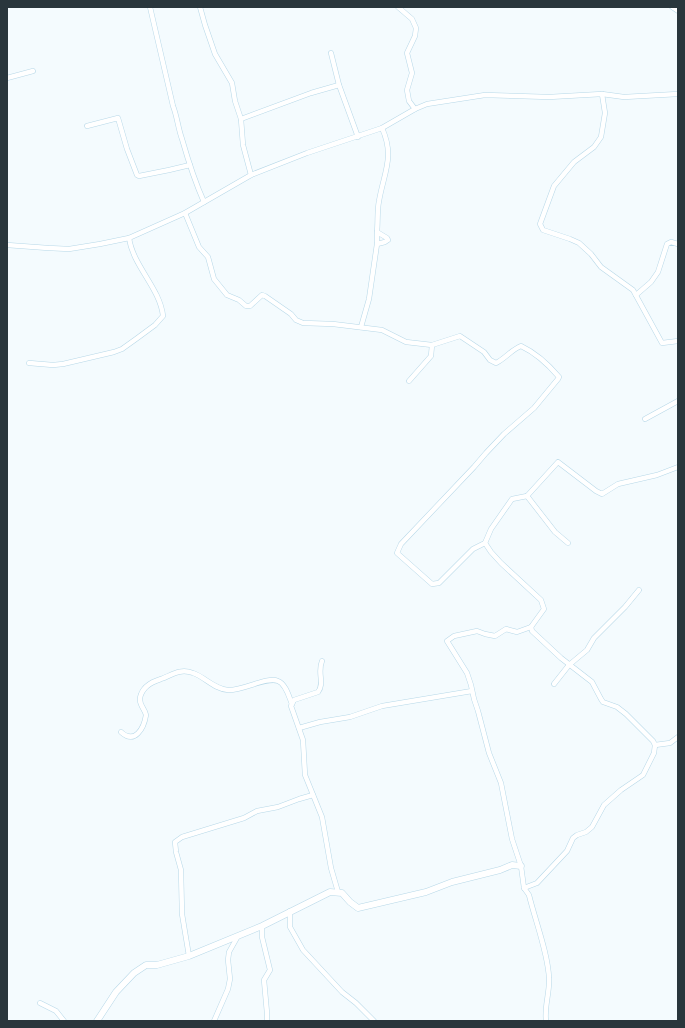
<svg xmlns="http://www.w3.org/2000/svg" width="685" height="1028" viewBox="0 0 685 1028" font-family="'Fira Sans Condensed',sans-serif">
	<rect width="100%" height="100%" fill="#f4fbfe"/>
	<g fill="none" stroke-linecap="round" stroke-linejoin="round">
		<defs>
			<g id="street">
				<path d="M150,7L173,106C177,116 178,128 182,139C188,160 195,182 204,202"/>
				<path d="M200,7L205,25L215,54L232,83L235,101L241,119"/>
				<path d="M398,7L412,19L416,28L415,36L407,53L412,73L407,90L409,101L415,109"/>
				<path d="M672,7L678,11"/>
				<path d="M331,53L339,85L358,137"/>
				<path d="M7,78L33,71"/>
				<path d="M602,94L605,113L601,137L594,147L574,162L554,186L540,224L543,230L570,239L579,243L591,254L601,267L633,290L662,343L678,341"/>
				<path d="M87,126L118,118L127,149L137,175L139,176L169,170L190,165"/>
				<path d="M251,175L243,145L241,119L311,93L339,85"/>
				<path d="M185,213L199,247L208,257L214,279L227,295L239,300L246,306H250L262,295L265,296L291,314L296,320L303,323L333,324L382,330L406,342L432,345L460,336L484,352L490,360L496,363C506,358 511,350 521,346C536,353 548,364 559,377L558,379L534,408L504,434L486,453L474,467L401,544L397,553L432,584L439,583L473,549L485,543"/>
				<path d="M377,244V232"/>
				<path d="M7,245L48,248L69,249L100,244L129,238L185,213L251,175L307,153L382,128L415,109L427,104L485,95L549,97L602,94L624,97L678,94"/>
				<path d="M636,295L651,282L658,272L667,244L671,242L678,244"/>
				<path d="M361,327L369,299L377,244L385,242L388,240L387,238L377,232C378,222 377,211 379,201C384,172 395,157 382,128"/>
				<path d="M29,363L53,365L63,364L114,352L122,349L136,339L155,325L163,316C160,288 133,266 129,238"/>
				<path d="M409,381L431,356L432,345"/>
				<path d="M645,419L678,401"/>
				<path d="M527,496L555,532L568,543"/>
				<path d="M531,627L517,632L506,629L495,636L485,634L477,631L454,636L447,641L467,673L471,685L474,699L478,711L489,753L501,783L512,839L521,866L524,888L529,895C535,920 548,953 549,978C550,992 544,1007 546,1021"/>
				<path d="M322,661C317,673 325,683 318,692L294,700L291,706L303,740L305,775L322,817L331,868L338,892"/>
				<path d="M554,684L569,665L587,650L594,638L625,607L639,590"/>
				<path d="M299,728L320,722L350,717L382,706L472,691"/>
				<path d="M121,732C135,745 144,728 146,715C145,709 139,705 140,698C142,687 151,682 161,679C172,675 180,668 193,673C205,677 214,689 228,690C243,691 267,676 278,681C286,684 289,697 292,704"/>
				<path d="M655,745L670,743L678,737"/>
				<path d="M524,888L537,883L567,851L573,838L577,835L586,832L592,827L604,805L621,790L643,775L654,753L655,745L653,741L626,714L617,707L603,702L601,699L592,682L561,658L532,631L531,627L544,609L541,600L501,563L491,552L485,543L491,529L512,499L527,496L558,462L596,491L602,494L618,484L657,475L678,467"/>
				<path d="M290,911V927L303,950L342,992L356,1003L374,1021"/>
				<path d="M262,926V937L270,970L264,980L267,1013V1021"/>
				<path d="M189,956L182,914L181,870L176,852L175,842L182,837L244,818L257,811L278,807L299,799L313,795"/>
				<path d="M40,1003L56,1011L64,1021"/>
				<path d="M214,1021L228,989L230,979L228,960L229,952L238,936"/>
			</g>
			<path id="secondary" d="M97,1021L116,992L134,973L146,965H157L189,956L262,926L330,892L342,893L350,902L358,908L426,892L452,882L500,870L512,865L521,866"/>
		</defs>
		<use href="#street" stroke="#b7d8e8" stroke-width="5.5"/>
		<use href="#secondary" stroke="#b7d8e8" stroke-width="7"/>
		<use href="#street" stroke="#fff" stroke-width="4.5"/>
		<use href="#secondary" stroke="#fff" stroke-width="6"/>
	</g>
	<rect width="685" height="1028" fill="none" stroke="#29363c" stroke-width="16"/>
</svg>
